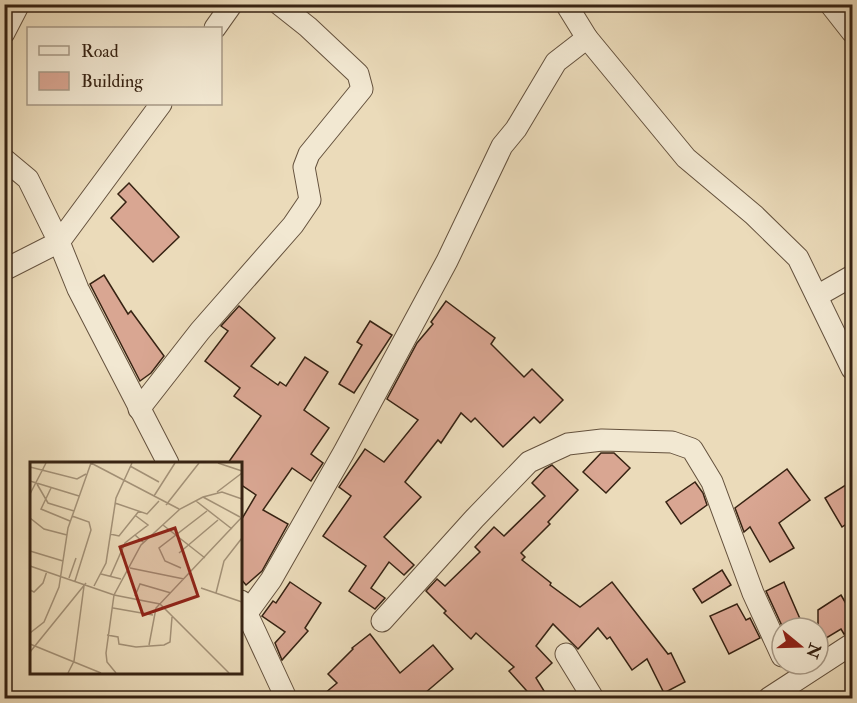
<svg xmlns="http://www.w3.org/2000/svg" width="857" height="703" viewBox="0 0 857 703" font-family="'IM FELL Double Pica',serif">
	<rect width="100%" height="100%" fill="#ebdbba"/>
	<filter id="stains"><feTurbulence type="fractalNoise" baseFrequency=".00333" numOctaves="4"/><feColorMatrix values="0 0 0 0 .2 0 0 0 0 .09 0 0 0 0 .02 0 0 0 .5 -.17"/></filter>
	<radialGradient id="worn" r=".72"><stop offset=".6" stop-color="#630" stop-opacity="0"/><stop offset="1" stop-color="#630" stop-opacity=".3"/></radialGradient>
	<g fill="#d9a692" stroke="#372313" stroke-width="1.5">
		<path d="M129,183L179,237L153,262L111,218L126,202L118,194Z"/>
		<path d="M104,275L128,314L131,311L164,356L151,373L140,381L90,284Z"/>
		<path d="M446,301L495,338L491,344L524,377L532,369L563,400L540,423L534,417L503,447L475,418L471,422L461,413L441,443L438,440L405,482L421,497L384,537L414,565L404,575L389,562L371,588L385,598L375,609L349,591L366,566L323,536L351,496L339,487L365,449L384,462L418,420L387,399L417,343L433,324L431,322Z"/>
		<path d="M239,306L275,338L251,366L278,385L280,382L286,386L305,357L328,372L304,410L329,428L311,454L323,463L311,481L292,468L263,510L288,524L262,571L246,585L240,578V522L256,495L240,484V463H228L261,416L234,396L240,388L205,361L228,331L221,326Z"/>
		<path d="M370,321L392,335L354,393L339,384L362,345L357,342Z"/>
		<path d="M601,453H614L630,468L606,493L583,472Z"/>
		<path d="M552,465L578,490L548,522L550,524L521,553L525,557L522,560L551,583L550,585L580,607L612,582L668,654L671,653L685,682L664,693L647,659L632,670L610,637L607,639L598,628L578,649L553,624L536,646L552,663L536,678L549,699H534L509,671L514,667L476,633L471,639L444,613L446,611L426,591L437,579L445,586L480,552L475,547L494,527L504,536L545,496L532,483L545,469Z"/>
		<path d="M787,469L810,500L779,523L794,548L770,562L750,527L744,532L735,508Z"/>
		<path d="M852,481V520L842,527L825,498Z"/>
		<path d="M695,482L703,493L707,505L681,524L666,502Z"/>
		<path d="M722,570L731,585L702,603L693,589Z"/>
		<path d="M290,582L321,603L305,628L308,631L282,660L275,643L285,632L262,616L273,601L276,603Z"/>
		<path d="M784,582L804,628H783L766,591Z"/>
		<path d="M841,595L852,614V631L844,634L841,629L818,643V610Z"/>
		<path d="M737,604L746,620L750,618L760,638L729,654L710,616Z"/>
		<path d="M370,634L400,673L433,645L453,669L418,699H318L337,683L328,674L353,649L352,648Z"/>
	</g>
	<g fill="none" stroke-linecap="round" stroke-linejoin="round">
		<defs>
			<g id="minor">
				<path d="M566,4L587,38L686,158L754,215L798,258L852,369"/>
				<path d="M830,4L852,32"/>
				<path d="M215,28L232,4"/>
				<path d="M4,33L19,4"/>
				<path d="M4,159L28,179L59,242L78,289L168,463"/>
				<path d="M4,270L59,242L161,104"/>
				<path d="M817,296L852,276"/>
				<path d="M139,409L200,331L293,225L310,200L304,167L309,154L362,89L358,74L308,27L279,4"/>
				<path d="M241,601L286,698"/>
				<path d="M247,613L271,580L344,452L447,261L502,146L516,129L556,62L587,38"/>
				<path d="M382,621L474,519L529,462L568,444L602,440L672,442L692,449L712,482L753,593L782,656"/>
				<path d="M566,654L593,698"/>
				<path d="M769,698L852,644"/>
			</g>
		</defs>
		<use href="#minor" stroke="#64513d" stroke-width="23"/>
		<use href="#minor" stroke="#f2e8d2" stroke-width="21"/>
	</g>
	<g transform="translate(30 462)">
		<rect width="212" height="212" fill="#ebdbba"/>
		<path fill="none" stroke="#a39177" stroke-width="1.5" d="M61,1L149,47M188,1L212,9M100,4L129,20M0,5L47,17L56,12M0,19L49,34M7,22L18,41L44,49M21,26L11,47L40,59M187,30L212,11M0,32L16,1M124,34L145,1M173,35L210,55M166,39L202,67M85,41L117,52L129,39M136,43L169,1M42,54L59,60L61,68L45,119M0,56L14,67L37,73M133,63L175,96M80,72L89,74L109,49M105,73L118,63L106,54M0,89L33,99M149,91L188,58M0,104L84,133L130,142L199,211M100,106L154,117M151,106L135,99L129,86L177,49M71,112L91,117M80,115L95,81L105,73L114,81M39,116L46,96M64,124L76,101L86,36L102,1M171,126L212,140M0,128L4,130L13,121L17,109M186,131L194,99L212,76M105,134L110,122L141,131M83,146L123,153M0,171L14,160L29,125L38,66L61,1M77,173L88,175L89,182L106,185L134,183L140,180L142,155M0,182L71,211M119,183L126,146L212,55M0,190L56,121M38,211L44,199L54,124M86,211L77,200L76,191L84,133L111,83L150,47L173,35L192,30L212,37"/>
		<path fill="#8f2418" fill-opacity="0.15" stroke="#8f2418" stroke-width="3" d="M145,66L168,134L113,153L90,85Z"/>
		<rect width="212" height="212" fill="none" stroke="#372313" stroke-width="3"/>
	</g>
	<rect width="857" height="703" fill="none" stroke="#ebdbba" stroke-width="24"/>
	<rect x="6" y="6" width="845" height="691" fill="none" stroke="#372313" stroke-width="3"/>
	<rect x="12" y="12" width="833" height="679" fill="none" stroke="#372313" stroke-width="1.5"/>
	<rect x="27" y="27" width="195" height="78" fill="#f2e8d2" stroke="#a79986" stroke-width="1.5"/>
	<rect x="39" y="46" width="30" height="9" fill="#f2e8d2" stroke="#a79986" stroke-width="1.5"/>
	<text x="81" y="57" font-size="18" fill="#372313">Road</text>
	<rect x="39" y="72" width="30" height="18" fill="#d9a692" stroke="#a79986" stroke-width="1.5"/>
	<text x="81" y="87" font-size="18" fill="#372313">Building</text>
	<g transform="translate(800 646) rotate(109)"><circle r="28" fill="#f2e8d2" stroke="#a79986" stroke-width="1.5"/>
	<path d="M0-4.5L10 22L0 15L-10 22Z" fill="#8f2418"/>
	<text y="-9" font-size="16" font-weight="bold" text-anchor="middle" fill="#372313">N</text>
	</g>
	<rect width="100%" height="100%" filter="url(#stains)"/>
	<rect width="100%" height="100%" fill="url(#worn)"/>
</svg>
